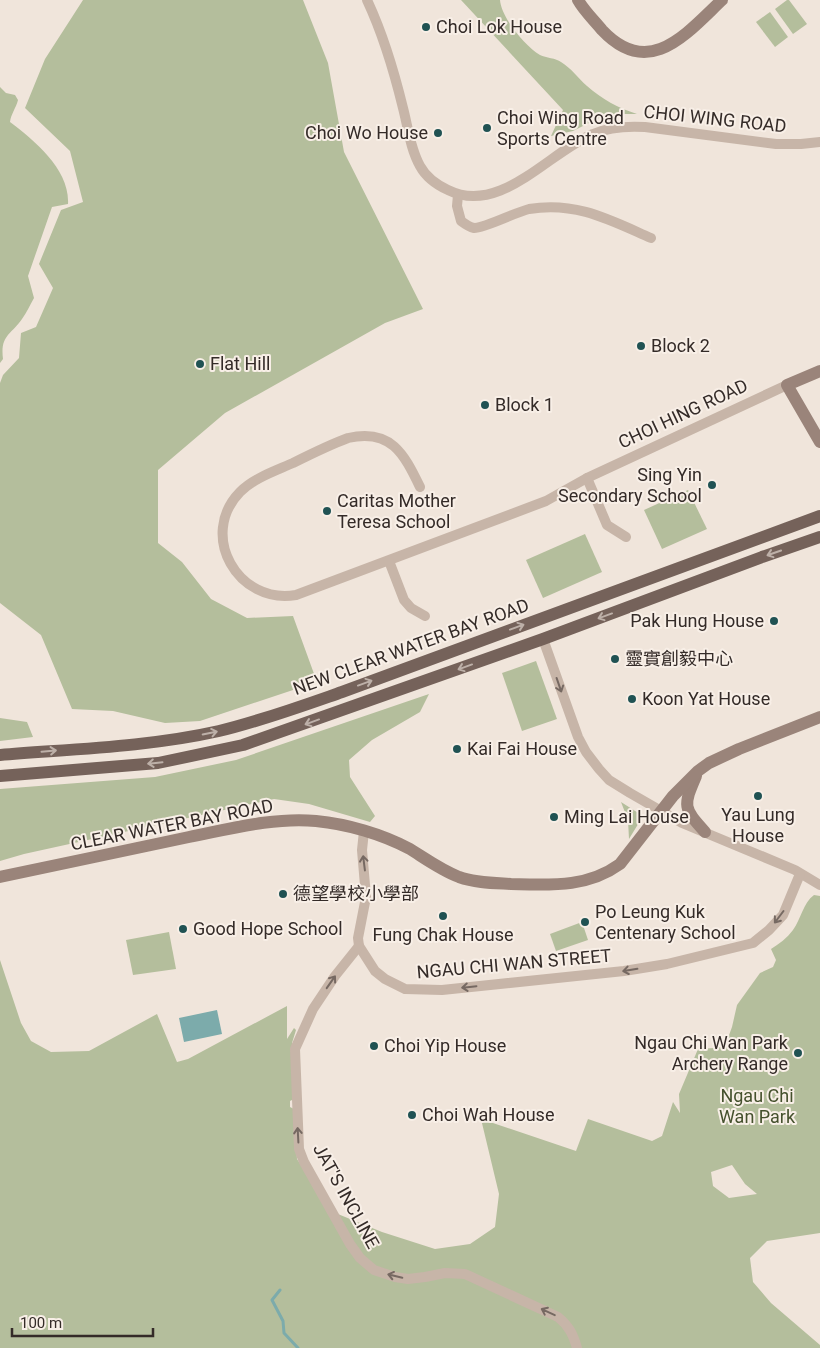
<svg xmlns="http://www.w3.org/2000/svg" width="820" height="1348" viewBox="0 0 820 1348" font-family="Roboto,'Noto Sans TC',sans-serif">
	<rect width="100%" height="100%" fill="#f0e5db"/>
	<g fill="#b4be9c" fill-rule="evenodd">
		<path d="M83,0H303L328,63L344,152L423,309L385,323L225,413L158,470V543L182,562L211,599L247,618L293,616L317,682L200,721L165,723L113,711L72,709L41,635L0,603V383L3,375L19,358L21,333L36,327L53,288L39,264L61,210L83,202L70,151L25,108L45,59Z"/>
		<path d="M461,0H500C501,17 525,46 540,55C546,58 556,58 561,62C571,68 578,78 587,86C602,99 618,108 637,114H622L599,118L573,131L551,136L563,110Z"/>
		<path d="M787,0H789L807,24L793,34L775,9Z"/>
		<path d="M770,12L788,37L775,47L756,22Z"/>
		<path d="M0,87L6,93L15,95L18,100C16,108 11,114 10,122C35,141 70,170 68,204L52,207L28,276L34,298C30,305 27,312 22,319C11,335 0,335 3,359L0,363Z"/>
		<path d="M688,490L707,529L662,549L644,510Z"/>
		<path d="M585,534L602,572L543,598L526,560Z"/>
		<path d="M536,661L557,719L522,731L502,673Z"/>
		<path d="M429,694L420,712L372,740L349,760L350,777L375,816L370,822L309,804L274,799L24,854L0,861V789L155,777L236,760Z"/>
		<path d="M0,718L27,722L33,737L0,741Z"/>
		<path d="M621,802L643,816L629,839L628,820Z"/>
		<path d="M814,895L820,896V1233L767,1241L750,1258L753,1282L771,1303L820,1345V1348H0V960L21,1023L31,1041L51,1052L89,1051L157,1014L177,1062L188,1059L287,1006V1039L294,1028L296,1030L292,1043L294,1099L290,1101V1107L294,1109L297,1159L312,1181L328,1210L382,1232L435,1249L470,1244L495,1227L499,1194L481,1119L576,1151L588,1119L652,1141L662,1136L673,1102L680,1113L679,1094L698,1049L714,1048L724,1042L728,1038L732,1027L737,1005L760,973L773,967L776,960L771,949C779,944 787,938 793,930C801,919 803,903 814,895ZM732,1165L745,1184L757,1194L729,1198L713,1186L711,1172Z"/>
		<path d="M582,922L588,940L556,951L550,934Z"/>
		<path d="M169,932L176,969L133,975L126,940Z"/>
	</g>
	<path fill="#7cabab" d="M217,1010L222,1034L184,1042L179,1018Z"/>
	<g fill="none" stroke-linecap="round" stroke-linejoin="round">
		<path stroke="#7cabab" stroke-width="3" d="M280,1290L272,1300L283,1321L284,1333L298,1348"/>
		<g stroke="#c7b5a8" stroke-width="10">
			<path d="M367,0C383,34 394,71 403,108C408,127 410,148 420,166C426,177 437,185 448,190C500,216 549,152 593,134C609,127 628,126 645,127L776,144H801L820,142"/>
			<path d="M458,195L457,206L461,221C465,224 469,227 474,228C483,229 516,212 529,209C576,201 610,220 651,238"/>
			<path d="M587,478L607,525L626,537"/>
			<path d="M420,487C404,454 391,428 348,438C329,445 311,454 293,463C275,471 254,478 240,492C198,535 238,605 296,595L546,501L587,478L787,385"/>
			<path d="M389,561L404,600L411,608L425,616"/>
			<path d="M543,639L578,737L586,752L599,769L609,780L630,793L682,823L795,870L820,885"/>
			<path d="M364,831L362,850L366,897L358,938L359,946L375,971L385,979L405,989L442,990L624,971L667,964L753,943L769,930L783,915L800,874"/>
			<path d="M359,946L335,976L313,1009L295,1049L299,1149L304,1162L350,1244L360,1258L374,1270L395,1277L408,1279L425,1277L445,1273L465,1274L558,1317C569,1326 573,1334 577,1348"/>
		</g>
		<g stroke="#9a847a" stroke-width="12">
			<path d="M578,0C584,11 594,20 602,30C649,80 686,34 722,0"/>
			<path d="M820,371L787,385L820,442"/>
			<path d="M696,776C683,806 683,808 705,832"/>
			<path d="M0,877C63,864 126,850 189,837C230,829 274,817 316,821C347,824 382,834 410,849C426,859 441,870 459,877C476,883 494,883 511,884C550,885 587,888 620,864L673,796L698,771L709,763L739,749L820,717"/>
		</g>
		<g stroke="#75625a" stroke-width="12">
			<path d="M0,755C73,749 148,747 219,731C261,721 302,706 342,692L820,516"/>
			<path d="M0,776L158,763L243,745L543,639L762,557L820,537"/>
		</g>
	</g>
	<defs><path id="oneway-shaft" d="M-6 0H5M1.5-3L5.5 0L1.5 3" fill="none" stroke-width="1.6" stroke-linecap="round" stroke-linejoin="round" transform="scale(1.25)"/></defs>
	<g stroke="#bdb0a8">
		<use href="#oneway-shaft" transform="translate(774 553) rotate(161)"/>
		<use href="#oneway-shaft" transform="translate(605 616) rotate(160)"/>
		<use href="#oneway-shaft" transform="translate(517 627) rotate(-20)"/>
		<use href="#oneway-shaft" transform="translate(465 667) rotate(160)"/>
		<use href="#oneway-shaft" transform="translate(365 683) rotate(-20)"/>
		<use href="#oneway-shaft" transform="translate(312 722) rotate(160)"/>
		<use href="#oneway-shaft" transform="translate(210 733) rotate(-11)"/>
		<use href="#oneway-shaft" transform="translate(49 751) rotate(-5)"/>
		<use href="#oneway-shaft" transform="translate(155 763) rotate(174)"/>
	</g>
	<g stroke="#766962">
		<use href="#oneway-shaft" transform="translate(559 685) rotate(71)"/>
		<use href="#oneway-shaft" transform="translate(364 863) rotate(-97)"/>
		<use href="#oneway-shaft" transform="translate(779 917) rotate(127)"/>
		<use href="#oneway-shaft" transform="translate(630 970) rotate(171)"/>
		<use href="#oneway-shaft" transform="translate(331 982) rotate(-55)"/>
		<use href="#oneway-shaft" transform="translate(469 987) rotate(174)"/>
		<use href="#oneway-shaft" transform="translate(298 1135) rotate(-93)"/>
		<use href="#oneway-shaft" transform="translate(395 1276) rotate(-167)"/>
		<use href="#oneway-shaft" transform="translate(548 1312) rotate(-155)"/>
	</g>
	<g fill="#205253" stroke="#f8efe7" stroke-width="2">
		<circle cx="426" cy="27" r="5"/>
		<circle cx="487" cy="128" r="5"/>
		<circle cx="438" cy="133" r="5"/>
		<circle cx="641" cy="346" r="5"/>
		<circle cx="200" cy="364" r="5"/>
		<circle cx="485" cy="405" r="5"/>
		<circle cx="712" cy="485" r="5"/>
		<circle cx="327" cy="511" r="5"/>
		<circle cx="774" cy="621" r="5"/>
		<circle cx="615" cy="659" r="5"/>
		<circle cx="632" cy="699" r="5"/>
		<circle cx="457" cy="749" r="5"/>
		<circle cx="758" cy="796" r="5"/>
		<circle cx="554" cy="817" r="5"/>
		<circle cx="283" cy="894" r="5"/>
		<circle cx="443" cy="916" r="5"/>
		<circle cx="585" cy="922" r="5"/>
		<circle cx="183" cy="929" r="5"/>
		<circle cx="374" cy="1046" r="5"/>
		<circle cx="798" cy="1053" r="5"/>
		<circle cx="412" cy="1115" r="5"/>
	</g>
	<g text-anchor="middle" stroke-width="4" stroke-linejoin="round" paint-order="stroke">
		<g font-size="18" fill="#342b28" stroke="#f8efe7" text-anchor="start">
			<text x="436" y="33">Choi Lok House</text>
			<text x="497" y="124">Choi Wing Road<tspan x="497" dy="21">Sports Centre</tspan></text>
			<text x="428" y="139" text-anchor="end">Choi Wo House</text>
			<text x="651" y="352">Block 2</text>
			<text x="210" y="370">Flat Hill</text>
			<text x="495" y="411">Block 1</text>
			<text x="702" y="481" text-anchor="end">Sing Yin<tspan x="702" dy="21">Secondary School</tspan></text>
			<text x="337" y="507">Caritas Mother<tspan x="337" dy="21">Teresa School</tspan></text>
			<text x="764" y="627" text-anchor="end">Pak Hung House</text>
			<text x="625" y="665">靈實創毅中心</text>
			<text x="642" y="705">Koon Yat House</text>
			<text x="467" y="755">Kai Fai House</text>
			<text x="758" y="821" text-anchor="middle">Yau Lung<tspan x="758" dy="21">House</tspan></text>
			<text x="564" y="823">Ming Lai House</text>
			<text x="293" y="900">德望學校小學部</text>
			<text x="595" y="918">Po Leung Kuk<tspan x="595" dy="21">Centenary School</tspan></text>
			<text x="193" y="935">Good Hope School</text>
			<text x="443" y="941" text-anchor="middle">Fung Chak House</text>
			<text x="788" y="1049" text-anchor="end">Ngau Chi Wan Park<tspan x="788" dy="21">Archery Range</tspan></text>
			<text x="384" y="1052">Choi Yip House</text>
			<text x="422" y="1121">Choi Wah House</text>
		</g>
		<g font-size="18" fill="#342b28" stroke="#f8efe7">
			<text transform="translate(715 119) rotate(6)" y="6">CHOI WING ROAD</text>
			<text transform="translate(683 414) rotate(-25)" y="6">CHOI HING ROAD</text>
			<text transform="translate(411 647) rotate(-20)" y="6">NEW CLEAR WATER BAY ROAD</text>
			<text transform="translate(172 825) rotate(-11)" y="6">CLEAR WATER BAY ROAD</text>
			<text transform="translate(514 964) rotate(-5)" y="6">NGAU CHI WAN STREET</text>
			<text transform="translate(346 1196) rotate(61)" y="6">JAT'S INCLINE</text>
		</g>
		<g font-size="18" fill="#45512d" stroke="#f8efe7">
			<text x="757" y="1102">Ngau Chi<tspan x="757" dy="21">Wan Park</tspan></text>
		</g>
	</g>
	<path d="M12 1328v8h141v-8" fill="none" stroke="#342b28" stroke-width="2.5"/>
	<text x="20" y="1328" font-size="15" fill="#342b28" stroke="#f8efe7" stroke-width="4" paint-order="stroke">100 m</text>
</svg>
